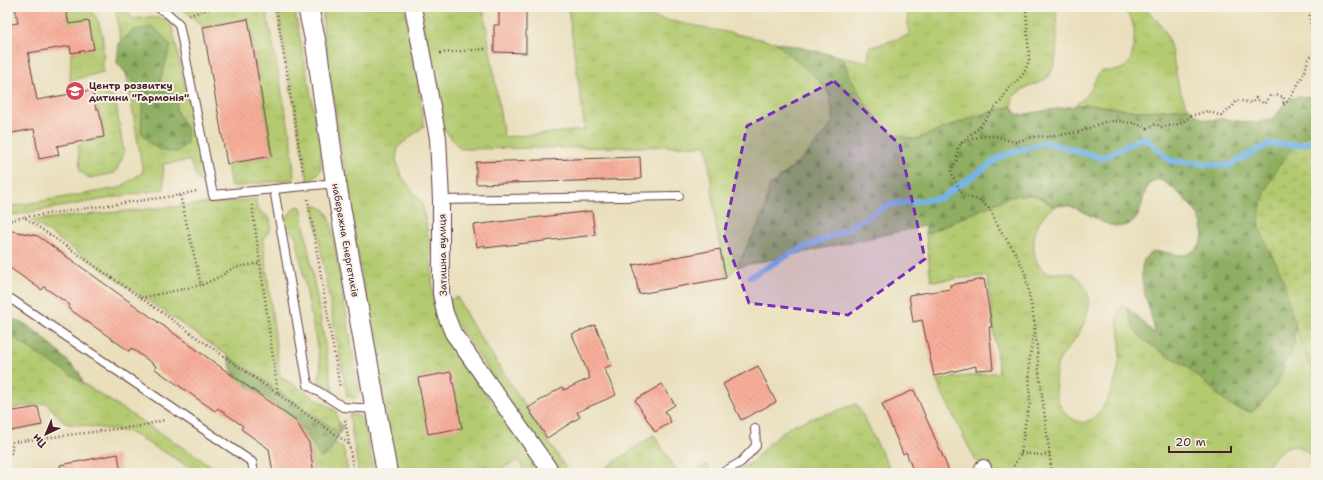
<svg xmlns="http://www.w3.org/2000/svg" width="1323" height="480" viewBox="0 0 1323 480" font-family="'Shantell Sans',sans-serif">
	<defs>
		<pattern id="grass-tufts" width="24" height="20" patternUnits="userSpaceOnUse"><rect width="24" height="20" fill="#b3ca6f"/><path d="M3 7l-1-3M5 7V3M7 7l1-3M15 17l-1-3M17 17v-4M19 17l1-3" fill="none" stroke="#9bad60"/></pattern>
		<pattern id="forest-firs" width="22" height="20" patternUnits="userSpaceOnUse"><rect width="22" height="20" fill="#8eae62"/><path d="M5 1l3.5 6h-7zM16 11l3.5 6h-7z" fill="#768d51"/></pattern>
		<pattern id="wetland-marsh" width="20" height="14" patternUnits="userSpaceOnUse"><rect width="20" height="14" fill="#b3ca6f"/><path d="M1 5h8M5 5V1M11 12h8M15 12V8" fill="none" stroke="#9bad60"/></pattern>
		<pattern id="park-crowns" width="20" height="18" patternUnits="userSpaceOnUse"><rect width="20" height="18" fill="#b3ca6f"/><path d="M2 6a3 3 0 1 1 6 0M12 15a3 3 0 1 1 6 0" fill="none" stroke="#9bad60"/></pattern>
		<pattern id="building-back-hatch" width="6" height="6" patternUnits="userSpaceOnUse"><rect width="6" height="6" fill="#f8ae9a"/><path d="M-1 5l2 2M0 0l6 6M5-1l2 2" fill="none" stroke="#d69585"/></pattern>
	</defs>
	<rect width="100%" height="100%" fill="#f7f3e8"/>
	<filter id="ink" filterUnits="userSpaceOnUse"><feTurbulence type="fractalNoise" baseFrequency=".025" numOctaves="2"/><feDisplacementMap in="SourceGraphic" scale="8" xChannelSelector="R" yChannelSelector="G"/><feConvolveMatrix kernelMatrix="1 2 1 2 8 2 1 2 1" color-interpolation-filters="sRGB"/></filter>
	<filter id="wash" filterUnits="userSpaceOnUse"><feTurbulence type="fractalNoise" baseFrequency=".012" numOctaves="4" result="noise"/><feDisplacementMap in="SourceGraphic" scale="16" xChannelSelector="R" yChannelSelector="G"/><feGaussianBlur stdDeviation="0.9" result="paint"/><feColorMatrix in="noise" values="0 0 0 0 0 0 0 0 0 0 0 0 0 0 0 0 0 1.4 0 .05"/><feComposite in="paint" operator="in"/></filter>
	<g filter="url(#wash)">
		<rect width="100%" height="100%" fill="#e9dfbc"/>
		<g fill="url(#grass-tufts)" stroke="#7e744d">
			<path d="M65,7H89C107,30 103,45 103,72L70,81L71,53L93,49L69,24Z"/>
			<path d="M115,7H127L132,19L148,17L170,19L206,179L198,181L190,161L163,164L164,189L7,216V207L119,188L143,172Z"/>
			<path d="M181,7H264L267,15L292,144L294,179L231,187L227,164L272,156L248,19L203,27Z"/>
			<path d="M276,7H294L321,148V170L311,181L308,182Z"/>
			<path d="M324,7H405L418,81L424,126L398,147L396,159L402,177L422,203L431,249L433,299L440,323L451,345L476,381L518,437L549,473H526L518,460L494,473H396L350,209L323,29V10Z"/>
			<path d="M420,7H483L504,137L585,130L568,7H602L775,42L792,56L819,80L829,93L833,114V122L829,128L805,156L769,187L765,211L737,267L726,278L716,226L707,146L460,149L439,123Z"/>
			<path d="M907,7H1056C1056,26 1062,70 1043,81C1039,83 1035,84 1031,85C1024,88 1019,92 1013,97L1012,106L974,117L916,139C908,139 900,137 892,132C874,121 847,77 843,57L868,62L869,48L909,35Z"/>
			<path d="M1119,7H1144C1153,16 1161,23 1166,34C1177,58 1173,86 1189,108L1163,110L1137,111L1096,105H1075C1080,101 1086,97 1090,91C1094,84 1095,77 1101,71C1109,71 1119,72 1126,66C1135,59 1136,31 1132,21C1130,15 1123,11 1119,7Z"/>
			<path d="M92,90L115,98L124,154L115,173L89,178L80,171L78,146L86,141L104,137L99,109H96Z"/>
			<path d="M1018,195C1034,194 1041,197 1054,207C1033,217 1025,259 1046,272C1056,275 1067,270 1076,276C1080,278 1083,283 1085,287C1095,305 1083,329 1072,343C1067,350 1061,356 1058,363C1054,374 1055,385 1057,396C1059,407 1066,417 1077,421C1084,424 1090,421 1096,415C1107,404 1115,385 1118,369C1120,359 1121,349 1120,339C1120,331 1115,320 1118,312C1119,309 1120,307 1123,305L1127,307L1134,329L1144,340L1165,354L1183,363L1230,405L1251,412L1260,405L1276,384L1294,344L1295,326L1316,378V464C1313,460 1310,454 1306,451C1285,436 1274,458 1264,473H981C967,441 950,411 936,380L999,372L987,276L931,281L926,234L1007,198Z"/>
			<path d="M296,206L301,207L334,396L327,394L318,381L321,371L319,357L296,236L287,229L284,220Z"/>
			<path d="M318,206L325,210L330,218L360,395L355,399L347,396L313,207Z"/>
			<path d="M457,297L471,323L569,473H559L456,323L449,308L450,300Z"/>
			<path d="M857,404L892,473H732L752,462L767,445L792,425Z"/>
			<path d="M355,414L364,420L374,473H359L349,415Z"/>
			<path d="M296,421H306L344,449L348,473H314L309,443Z"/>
			<path d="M654,435L678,473H598Z"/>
			<path d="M707,465L711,473H689Z"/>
		</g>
		<g fill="url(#forest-firs)" stroke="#6c6646">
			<path d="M154,27L171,46L160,81L177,98L176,110L186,127L187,143L178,152C157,152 154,148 141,132L143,93L117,63L119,43L134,30Z"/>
			<path d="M775,42L843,57C847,77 874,121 892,132C900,137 908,139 916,139L974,117L1012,106L1015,113L1020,115L1085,104L1137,111L1163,110L1189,108C1194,112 1198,117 1204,119C1210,121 1217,119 1223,119C1239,120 1257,127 1272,118C1278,115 1280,109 1284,104C1290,95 1307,96 1316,97V131L1309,134L1262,200L1260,226L1265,240L1281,273L1288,294L1295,326L1294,344L1284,368L1276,384L1260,405L1251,412L1238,409L1230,405L1183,363L1165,354L1144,340L1134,329L1127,307L1151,330L1154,333L1155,332C1152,313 1137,280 1143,263C1149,244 1168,254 1180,255C1186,256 1193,251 1197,248C1205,241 1204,226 1199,217C1195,208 1166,178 1157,180C1136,186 1149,223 1123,226C1100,230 1077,198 1054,207C1037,193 1029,192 1007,198L926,234L925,226L737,267L765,211L769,187L805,156L829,128L833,122V114L829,92L819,80Z"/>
			<path d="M7,317L25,324L41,335L79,372L83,383L7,358Z"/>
			<path d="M244,348L266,385L296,388L331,412L343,427L331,450L321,459L305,430L235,380L227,354Z"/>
		</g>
		<path fill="url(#wetland-marsh)" stroke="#7e744d" d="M1316,131V378C1309,361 1300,343 1295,324C1290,307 1287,291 1281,274C1275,258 1263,243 1260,226C1255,195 1288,143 1316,131Z"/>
		<g fill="url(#park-crowns)" stroke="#7e744d">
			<path d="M256,199L257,208L270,219L271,227L263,241L280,376L336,411L340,433L31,220Z"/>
			<path d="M7,334L222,473H200L129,432L65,423L46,403L7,409Z"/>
		</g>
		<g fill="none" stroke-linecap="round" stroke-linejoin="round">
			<path stroke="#75b4e8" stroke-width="6" d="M750,277L794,252L837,234L888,205L941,198L1002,156L1045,142L1102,158L1144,137L1171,161L1228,166L1269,144L1298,145L1316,141"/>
		</g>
		<g id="blocks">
			<g fill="url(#building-back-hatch)">
				<path d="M15,7H65L69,24L89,21L94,49L71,53L70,46L28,53L37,100L92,90L96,109H99L104,137L57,146L59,155L39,159L34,129L7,134V25L18,23Z"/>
				<path d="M499,10H526V53L494,52V25H499Z"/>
				<path d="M248,19L272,156L227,164L203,27Z"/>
				<path d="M640,157L641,179L476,184V162Z"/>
				<path d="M592,211L595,235L485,248V245L477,247L473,225Z"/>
				<path d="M7,230L38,236L296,421L309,443L314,473H273L269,449L241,429L243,426L218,408L215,411L155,369L156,366L131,348L129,351L68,308L70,305L44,287L42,290L7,266Z"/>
				<path d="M720,249L726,278L639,294L633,265Z"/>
				<path d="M984,279L992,327H989L993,369L976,370V366L934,376L922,320L913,322L909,295L951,289L950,285Z"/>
				<path d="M595,325L612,365L604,368L616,395L577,412L580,417L547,438L528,408L562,387L564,390L590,378L572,334Z"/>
				<path d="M758,366L776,402L741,420L723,384Z"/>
				<path d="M451,372L462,428L428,434L418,378Z"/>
				<path d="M662,384L675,405L665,411L671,422L655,432L635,400Z"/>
				<path d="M914,390L950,473H914L906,452L903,454L882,404Z"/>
				<path d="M38,407L42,425L11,431L8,412Z"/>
				<path d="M118,454L121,473H61L60,465Z"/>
			</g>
		</g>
	</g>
	<g filter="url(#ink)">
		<use href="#blocks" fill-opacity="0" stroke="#623c41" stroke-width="1"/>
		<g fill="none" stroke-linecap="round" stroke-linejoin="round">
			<defs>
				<g id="service">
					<path d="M157,7L167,13L179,24L213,195L336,183"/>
					<path d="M274,189L308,385L343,407L376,409"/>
					<path d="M441,200L679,196"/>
					<path d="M7,299H11L252,462L254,473"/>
					<path d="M722,473L741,462L756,446L755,429"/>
				</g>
				<g id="minor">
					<path d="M413,7L438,138L441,200V293L445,313L453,333L552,473"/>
					<path d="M983,468L984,473"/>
				</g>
				<path id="tertiary" d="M308,7L316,44L336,183L387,473"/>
			</defs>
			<use href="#service" stroke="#623c41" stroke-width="10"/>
			<use href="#minor" stroke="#623c41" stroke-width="18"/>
			<use href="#tertiary" stroke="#623c41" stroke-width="22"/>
			<g stroke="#623c41" stroke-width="2.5" stroke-dasharray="1 3" stroke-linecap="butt">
				<path d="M276,7L303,173"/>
				<path d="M1026,7L1029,59L1027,66L1024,73L1019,79L1008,88L1002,100L987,117L979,128L967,137L961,144L958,148L957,160L951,170L954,179L961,192L967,197L979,200L990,209L999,228L1015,252L1025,273L1035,326L1039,372L1052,473"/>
				<path d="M1309,7L1312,37L1316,42"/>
				<path d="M189,15L216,7"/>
				<path d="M440,53L486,49"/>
				<path d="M961,143L975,138L984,136H995L1014,142L1037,136L1047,137L1079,132L1104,122L1114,121L1134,123L1147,128L1156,124L1161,127L1180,124L1191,116L1207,111L1221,116L1233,106L1237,100L1252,103L1256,98L1264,104L1270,96L1276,95L1284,97L1283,105L1289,100L1304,74L1308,60L1310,58L1316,48"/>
				<path d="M308,199L340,388"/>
				<path d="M252,205L278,394"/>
				<path d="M25,217L180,195L197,191"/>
				<path d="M7,221L24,217L141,298L349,444"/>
				<path d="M202,285L221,276L233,268L260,263"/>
				<path d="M141,298L201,285L180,195"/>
				<path d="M345,420L354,473"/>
				<path d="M7,453H12V442L141,426L164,420"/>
				<path d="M1021,453L1041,455L1050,454"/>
				<path d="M1010,473L1021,453L1025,424L1030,403L1029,363L1034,328"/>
			</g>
			<use href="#service" stroke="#fff" stroke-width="8"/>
			<use href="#minor" stroke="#fff" stroke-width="16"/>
			<use href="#tertiary" stroke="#fff" stroke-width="20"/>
		</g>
	</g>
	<path fill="#7b2cbf" fill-opacity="0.2" stroke="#7b2cbf" stroke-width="3" stroke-dasharray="8 5" stroke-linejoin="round" d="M834,81L900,145L925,259L848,315L749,303L724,235L747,126Z"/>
	<defs>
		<symbol id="school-disc" viewBox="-11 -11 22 22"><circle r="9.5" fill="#d1495b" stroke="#f7f3e8"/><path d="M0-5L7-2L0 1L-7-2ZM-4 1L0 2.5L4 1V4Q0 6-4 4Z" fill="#fff"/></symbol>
	</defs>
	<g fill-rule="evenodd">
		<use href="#school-disc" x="64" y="80" width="22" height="22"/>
	</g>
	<g text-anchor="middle" stroke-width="4" stroke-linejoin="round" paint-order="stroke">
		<g font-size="10" font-weight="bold" fill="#4a1f2b" stroke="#f7f3e8" text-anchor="start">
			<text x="89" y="89">Центр розвитку<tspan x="89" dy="12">дитини "Гармонія"</tspan></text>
		</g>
		<g font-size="10" fill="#4a1f2b" stroke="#f7f3e8">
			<text transform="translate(346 240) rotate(80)" y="4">набережна Енергетиків</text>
			<text transform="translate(442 255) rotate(-91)" y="4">Затишна вулиця</text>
		</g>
	</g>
	<rect width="1323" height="480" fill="none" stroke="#f7f3e8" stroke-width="24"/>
	<g transform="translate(46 434) rotate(224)" stroke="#f7f3e8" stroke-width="3" paint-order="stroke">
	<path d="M0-3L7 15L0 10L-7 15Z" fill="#4a1f2b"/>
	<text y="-6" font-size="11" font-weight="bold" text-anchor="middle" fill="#4a1f2b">Пн</text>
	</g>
	<path d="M1169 446v6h62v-6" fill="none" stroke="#4a1f2b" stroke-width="2"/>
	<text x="1175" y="446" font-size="12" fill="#4a1f2b" stroke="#f7f3e8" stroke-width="3" paint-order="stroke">20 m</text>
</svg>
